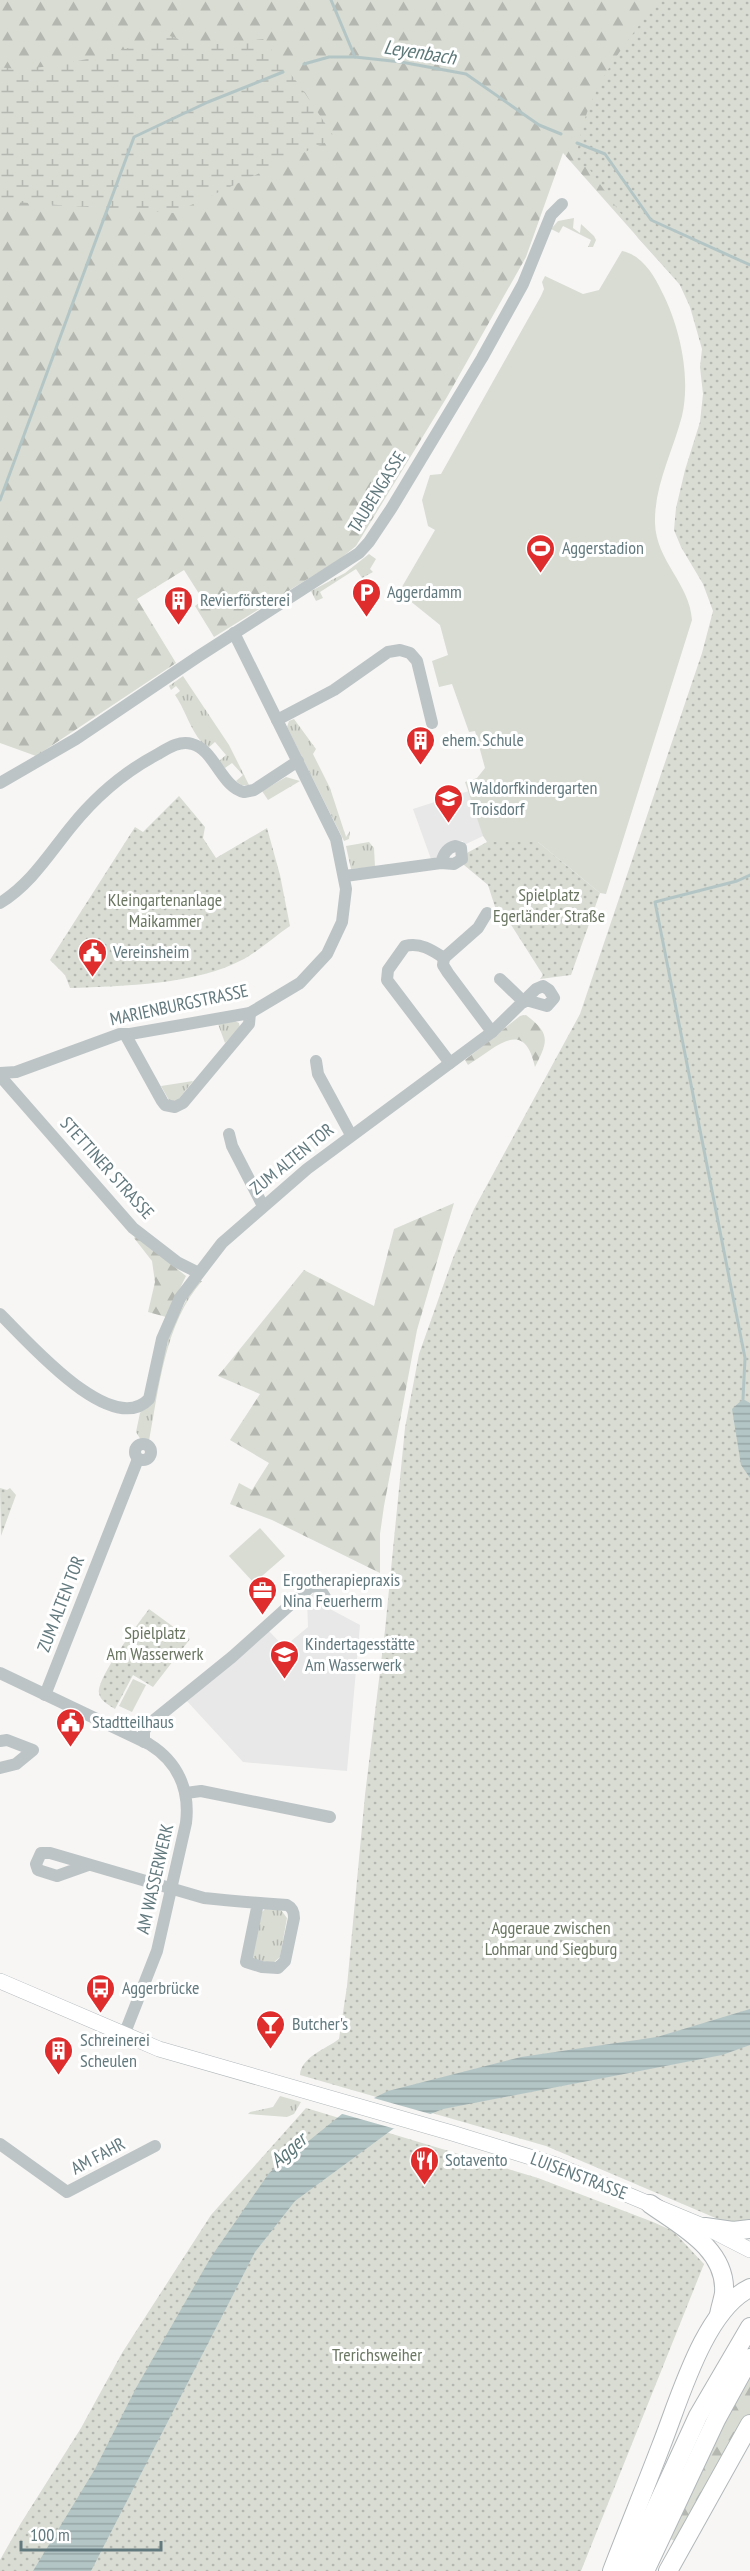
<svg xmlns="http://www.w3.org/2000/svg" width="750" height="2571" viewBox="0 0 750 2571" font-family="'PT Sans Narrow',sans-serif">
	<defs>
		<pattern id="grass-tufts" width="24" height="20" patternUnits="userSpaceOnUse" patternTransform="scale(1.5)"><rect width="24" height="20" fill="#d8dcd3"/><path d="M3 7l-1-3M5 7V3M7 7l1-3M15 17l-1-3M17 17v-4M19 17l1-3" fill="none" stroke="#b3b7b0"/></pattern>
		<pattern id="forest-firs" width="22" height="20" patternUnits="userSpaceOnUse" patternTransform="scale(1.5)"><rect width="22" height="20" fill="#d8dcd3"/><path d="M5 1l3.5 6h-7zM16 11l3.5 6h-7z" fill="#b3b7b0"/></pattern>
		<pattern id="wetland-marsh" width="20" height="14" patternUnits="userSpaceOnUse" patternTransform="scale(1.5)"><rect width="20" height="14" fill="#d8dcd3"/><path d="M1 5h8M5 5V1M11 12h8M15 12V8" fill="none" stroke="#b3b7b0"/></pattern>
		<pattern id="park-dots" width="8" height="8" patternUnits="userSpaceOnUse" patternTransform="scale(1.5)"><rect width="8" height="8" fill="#d8dcd3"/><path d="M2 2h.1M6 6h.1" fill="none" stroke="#b3b7b0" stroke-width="1.8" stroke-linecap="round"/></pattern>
		<pattern id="water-rules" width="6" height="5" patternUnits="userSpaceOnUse" patternTransform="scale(1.5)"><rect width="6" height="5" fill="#b4c5c5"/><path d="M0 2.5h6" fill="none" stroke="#96a5a5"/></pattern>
	</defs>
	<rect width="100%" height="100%" fill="#f7f6f4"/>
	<g fill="#e7e8e7">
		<path d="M472,790L483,836L464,845L463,841L450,844L435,859H431L413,809Z"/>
		<path d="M315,1592L330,1609L360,1625L347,1771L243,1762L186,1700L268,1630L284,1647L308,1627L307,1599Z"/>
	</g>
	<g fill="url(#grass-tufts)">
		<path d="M574,218L573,228L580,233L581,224L594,236L596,240L593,247H588L591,240L563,226L559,233L551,229L558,221Z"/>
		<path d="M369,554L376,559L370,569L373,572L362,578L356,569L320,592L323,598L316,601L311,591L345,573Z"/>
		<path d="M183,676L229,745L249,785H241L236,781L243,775L232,763L225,768L219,761L226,755L215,742L208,748C191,735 187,712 175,695L180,691L176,686L171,690L169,686Z"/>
		<path d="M294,719L316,749L313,754L330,788L346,837L350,831L349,839L344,841L287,727L289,721Z"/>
		<path d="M286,777L300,781L268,800L262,791Z"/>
		<path d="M369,842L374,848L375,867L351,869L346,846Z"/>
		<path d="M235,1021L239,1023L240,1028L225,1043L218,1024Z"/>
		<path d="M193,1081L178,1100L170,1102L161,1086Z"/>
		<path d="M197,1279L202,1281C165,1323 159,1388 149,1441L141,1440L136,1432L140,1413L153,1400L168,1336Z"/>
		<path d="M265,1909L281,1910L287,1918L280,1957L273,1963L251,1959L261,1913Z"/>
		<path d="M280,2096L301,2102L294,2114L287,2117L248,2114L250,2112L273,2107Z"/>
	</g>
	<g fill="url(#forest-firs)">
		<path d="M0,0H750L680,285L563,153L526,257L447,397L356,546L340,559L214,637L195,606L203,600L184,570L137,599L176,663L36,756L0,743Z"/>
		<path d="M526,1015C551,1034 548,1041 535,1067C524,1017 497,1047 468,1065L465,1060L520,1016Z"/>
		<path d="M454,1203L417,1330L384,1506L380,1534V1573L272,1520L230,1504L239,1483L252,1490L269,1463L230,1440L260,1394L218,1376L304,1270L374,1306L394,1229Z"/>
		<path d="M136,1236L186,1276L166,1317L148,1312L155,1282L152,1261L134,1238Z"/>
		<path d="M750,2374V2416L675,2541L668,2538L680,2508Z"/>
	</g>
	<path fill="url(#wetland-marsh)" d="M170,36L198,46L263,39L300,86L335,138L174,213L0,201V67C46,75 124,49 170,36Z"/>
	<g fill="url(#park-dots)">
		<path d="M659,0H750V2225H732L546,2146L300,2075C301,2057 326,2049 339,2039L347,1986L365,1795L385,1630L405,1428L419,1354L453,1258L474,1209L580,1014L702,653L713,611L703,584L681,547L674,530L676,508L685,470L700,422L703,394L700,367L702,349L690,307L679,283L638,238L588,167L576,165C581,97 618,52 659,0Z"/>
		<path d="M179,796L205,827L203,838L216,858L267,828L280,875L290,926C275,936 260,950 244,959C195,985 125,986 70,988L65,975L50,960L135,827L143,832Z"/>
		<path d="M487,842H538L600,893L571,975L540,979L543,975L499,906L496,910L488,885L464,865L463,862L465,854Z"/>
		<path d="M0,1488L7,1490L10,1488L16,1495L1,1536Z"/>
		<path d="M149,1609L190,1639L153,1687L133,1675L115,1709C109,1705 100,1701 99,1693C97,1677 138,1624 149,1609Z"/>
		<path d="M306,2108L538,2178L653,2222L673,2231L704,2264L581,2571H0V2560L21,2523L81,2428L122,2353L211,2215Z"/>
	</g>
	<g fill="#d8dcd3">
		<path d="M622,251C642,255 654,275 662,292C680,327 691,377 682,416C673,451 654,486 655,523C656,561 690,584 692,620L606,894L600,893L538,842H487L483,836L465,782L477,778L485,768L475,731L469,732L452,684L439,687L432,661L448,655L440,625L399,592L435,530L428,526L422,500L430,475L441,474L541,296L544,289L542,282L545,276L583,294L599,290Z"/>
		<path d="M260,1528L285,1556L254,1583L229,1556Z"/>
		<path d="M133,1679L146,1685L132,1712L119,1706Z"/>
	</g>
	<g fill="url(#water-rules)">
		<path d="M743,1399L750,1403V1478L741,1465L732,1409Z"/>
		<path d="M750,2009V2045L722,2055L443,2109L393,2129L295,2201L255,2252L91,2571H33L95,2469L136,2388L211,2257L269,2173L342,2114L388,2091L521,2057L657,2037Z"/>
	</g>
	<path fill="#f7f6f4" d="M370,2097L434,2115L399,2130L339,2113Z"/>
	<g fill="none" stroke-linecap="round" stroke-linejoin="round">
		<g stroke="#b4c5c5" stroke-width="3">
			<path d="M331,0L355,57L401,62L466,74L539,125L561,134"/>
			<path d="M304,64L329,57H355"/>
			<path d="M577,143L605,154L651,220L750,265"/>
			<path d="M0,500L134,137L208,102L283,72"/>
			<path d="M743,1399L745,1358L655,902L737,881L750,875"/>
		</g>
		<defs>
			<path id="major" d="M0,1981L159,2049L452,2133L556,2165L705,2227L750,2250"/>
			<g id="highway">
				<path d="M650,2204C681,2226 727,2249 724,2293C723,2300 720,2308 719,2315"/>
				<path d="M705,2227L733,2231L750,2229"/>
				<path d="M612,2571C628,2529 645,2488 661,2446C679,2401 704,2310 750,2288"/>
				<path d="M627,2571L698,2416L750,2327"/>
				<path d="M645,2571L716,2420L750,2358"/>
				<path d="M668,2571L750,2424"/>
			</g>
		</defs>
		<use href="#major" stroke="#b1b8ba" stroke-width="16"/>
		<use href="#highway" stroke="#b1b7b9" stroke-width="20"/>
		<g stroke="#bdc4c6" stroke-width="12">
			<path d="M277,720L334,690L388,652L400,650L410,653L417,661L432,723"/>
			<path d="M0,783L76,739L199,656L359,553L369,542L391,509L482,358L523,284L551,215L562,204"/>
			<path d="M345,876L441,863L454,864L462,859L461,848L455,846C446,848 443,855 441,863"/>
			<path d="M0,903C31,884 49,854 71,827C95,797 124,772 158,754C168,748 180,740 192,744C214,749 222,788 244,792L254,790L298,761"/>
			<path d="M444,958C432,950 420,942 405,946L388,970L387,980L450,1063"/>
			<path d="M444,958L443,965L448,973L492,1032"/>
			<path d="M444,958L478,928L487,913"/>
			<path d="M500,979L524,1002"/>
			<path d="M125,1034L162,1101L165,1105L175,1107L183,1103L244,1030L249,1024L250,1013"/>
			<path d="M316,1061L318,1074L351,1135"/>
			<path d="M0,1073L16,1072L120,1034H130L250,1013L300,983L327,954L342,922L346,889L336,839L234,633"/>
			<path d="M0,1076L133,1228L177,1262L197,1272"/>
			<path d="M229,1134L232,1146L263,1206"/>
			<path d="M0,1314C25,1338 111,1439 149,1399L162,1339L180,1298L222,1243L307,1169L492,1032L536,989L543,986L549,990L554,998L547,1006L526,1000"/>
			<circle cx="143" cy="1452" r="8"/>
			<path d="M0,1673L149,1744C178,1762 190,1790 186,1823L157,1951L124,2035"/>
			<path d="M45,1695L138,1459"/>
			<path d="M0,1741L7,1740L33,1750L16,1764L0,1768"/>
			<path d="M144,1742V1731L148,1725L232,1657L310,1587L318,1586L325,1597"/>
			<path d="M186,1793L201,1791L330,1817"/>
			<path d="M88,1865L57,1876L38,1870L36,1864L41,1853H50L204,1898C231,1901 259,1903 287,1905C293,1908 294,1912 294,1918L285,1961L278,1968L262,1967L246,1962L258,1903"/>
			<path d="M0,2144L67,2192L155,2146"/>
		</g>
		<use href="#major" stroke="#fff" stroke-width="15"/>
		<use href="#highway" stroke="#fff" stroke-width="18"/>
	</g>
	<defs>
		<symbol id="stadium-pin" viewBox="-11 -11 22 30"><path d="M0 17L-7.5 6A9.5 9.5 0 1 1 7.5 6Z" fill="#df2c2c" stroke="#fff"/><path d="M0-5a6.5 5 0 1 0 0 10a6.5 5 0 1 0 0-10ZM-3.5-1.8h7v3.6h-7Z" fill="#fff"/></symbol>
		<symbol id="parking-pin" viewBox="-11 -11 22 30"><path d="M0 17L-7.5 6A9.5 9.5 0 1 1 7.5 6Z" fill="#df2c2c" stroke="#fff"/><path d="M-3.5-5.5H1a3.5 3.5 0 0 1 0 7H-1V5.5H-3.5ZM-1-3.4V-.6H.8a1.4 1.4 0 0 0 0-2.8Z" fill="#fff"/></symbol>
		<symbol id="building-pin" viewBox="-11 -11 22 30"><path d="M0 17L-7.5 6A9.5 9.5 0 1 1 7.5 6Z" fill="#df2c2c" stroke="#fff"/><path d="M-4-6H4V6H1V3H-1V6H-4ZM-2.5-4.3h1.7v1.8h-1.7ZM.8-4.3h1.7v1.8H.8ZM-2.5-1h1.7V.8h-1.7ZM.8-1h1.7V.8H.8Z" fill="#fff"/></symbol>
		<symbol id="school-pin" viewBox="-11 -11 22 30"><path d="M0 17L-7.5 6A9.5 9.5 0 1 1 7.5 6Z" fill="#df2c2c" stroke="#fff"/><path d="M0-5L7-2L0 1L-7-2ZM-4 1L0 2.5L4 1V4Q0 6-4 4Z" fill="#fff"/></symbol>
		<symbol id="civic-pin" viewBox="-11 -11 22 30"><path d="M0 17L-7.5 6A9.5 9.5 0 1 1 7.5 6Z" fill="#df2c2c" stroke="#fff"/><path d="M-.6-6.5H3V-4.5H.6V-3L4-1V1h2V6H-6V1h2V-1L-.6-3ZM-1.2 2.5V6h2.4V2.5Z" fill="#fff"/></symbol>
		<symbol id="office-pin" viewBox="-11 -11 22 30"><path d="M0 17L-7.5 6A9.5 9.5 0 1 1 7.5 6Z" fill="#df2c2c" stroke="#fff"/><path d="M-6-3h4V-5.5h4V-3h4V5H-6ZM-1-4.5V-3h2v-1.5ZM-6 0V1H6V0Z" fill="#fff"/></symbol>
		<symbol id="bus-pin" viewBox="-11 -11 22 30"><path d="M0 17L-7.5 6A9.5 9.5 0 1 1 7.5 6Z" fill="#df2c2c" stroke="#fff"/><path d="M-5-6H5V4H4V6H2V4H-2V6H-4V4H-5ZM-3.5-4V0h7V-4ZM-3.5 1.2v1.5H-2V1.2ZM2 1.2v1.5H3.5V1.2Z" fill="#fff"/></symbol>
		<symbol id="bar-pin" viewBox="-11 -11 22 30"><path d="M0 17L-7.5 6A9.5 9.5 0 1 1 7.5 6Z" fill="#df2c2c" stroke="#fff"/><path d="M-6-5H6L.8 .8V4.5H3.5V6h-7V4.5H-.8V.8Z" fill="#fff"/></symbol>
		<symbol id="restaurant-pin" viewBox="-11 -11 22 30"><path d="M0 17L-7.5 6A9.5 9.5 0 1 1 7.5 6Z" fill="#df2c2c" stroke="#fff"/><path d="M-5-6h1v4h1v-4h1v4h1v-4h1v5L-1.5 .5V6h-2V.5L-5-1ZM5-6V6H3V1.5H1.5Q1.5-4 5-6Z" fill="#fff"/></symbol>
	</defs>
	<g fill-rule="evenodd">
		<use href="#stadium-pin" x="524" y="532" width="33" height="45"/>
		<use href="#parking-pin" x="350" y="576" width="33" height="45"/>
		<use href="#building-pin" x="162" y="584" width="33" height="45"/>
		<use href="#building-pin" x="404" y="724" width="33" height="45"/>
		<use href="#school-pin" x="432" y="782" width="33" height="45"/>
		<use href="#civic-pin" x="76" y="936" width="33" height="45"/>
		<use href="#office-pin" x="246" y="1574" width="33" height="45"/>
		<use href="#school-pin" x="268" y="1638" width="33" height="45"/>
		<use href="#civic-pin" x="54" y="1706" width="33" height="45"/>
		<use href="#bus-pin" x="84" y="1972" width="33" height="45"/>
		<use href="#bar-pin" x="254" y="2008" width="33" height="45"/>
		<use href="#building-pin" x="42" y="2034" width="33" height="45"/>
		<use href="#restaurant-pin" x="408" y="2144" width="33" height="45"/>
	</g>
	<g text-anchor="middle" stroke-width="6" stroke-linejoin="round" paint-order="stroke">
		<g font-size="18" fill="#62797e" stroke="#fff">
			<text transform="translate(377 492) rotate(-58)" y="6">TAUBENGASSE</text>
			<text transform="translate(179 1005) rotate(-12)" y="6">MARIENBURGSTRASSE</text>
			<text transform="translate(292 1159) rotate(-39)" y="6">ZUM ALTEN TOR</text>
			<text transform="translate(107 1168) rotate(48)" y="6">STETTINER STRASSE</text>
			<text transform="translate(61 1604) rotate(-69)" y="6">ZUM ALTEN TOR</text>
			<text transform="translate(155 1879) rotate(-77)" y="6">AM WASSERWERK</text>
			<text transform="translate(98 2156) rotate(-28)" y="6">AM FAHR</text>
			<text transform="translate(579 2176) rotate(21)" y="6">LUISENSTRASSE</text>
		</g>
		<g font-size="18" fill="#62797e" stroke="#fff" text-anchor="start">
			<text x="562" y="554">Aggerstadion</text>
			<text x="387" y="598">Aggerdamm</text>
			<text x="200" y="606">Revierförsterei</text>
			<text x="442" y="746">ehem. Schule</text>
			<text x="470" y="794">Waldorfkindergarten<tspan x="470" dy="21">Troisdorf</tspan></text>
			<text x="113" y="958">Vereinsheim</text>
			<text x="283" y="1586">Ergotherapiepraxis<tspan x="283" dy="21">Nina Feuerherm</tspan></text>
			<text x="305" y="1650">Kindertagesstätte<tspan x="305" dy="21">Am Wasserwerk</tspan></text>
			<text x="92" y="1728">Stadtteilhaus</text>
			<text x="122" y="1994">Aggerbrücke</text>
			<text x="292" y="2030">Butcher's</text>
			<text x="80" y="2046">Schreinerei<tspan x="80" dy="21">Scheulen</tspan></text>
			<text x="445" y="2166">Sotavento</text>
		</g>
		<g font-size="18" fill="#6a7661" stroke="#fff">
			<text x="549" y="901">Spielplatz<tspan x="549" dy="21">Egerländer Straße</tspan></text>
			<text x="165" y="906">Kleingartenanlage<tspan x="165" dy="21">Maikammer</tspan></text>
			<text x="155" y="1639">Spielplatz<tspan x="155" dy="21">Am Wasserwerk</tspan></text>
			<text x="551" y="1934">Aggeraue zwischen<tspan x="551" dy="21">Lohmar und Siegburg</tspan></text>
			<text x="377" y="2361">Trerichsweiher</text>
		</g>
		<g font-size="20" font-style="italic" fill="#5d7879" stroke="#fff">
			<text transform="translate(420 52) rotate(9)" y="7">Leyenbach</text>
			<text transform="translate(288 2150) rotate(-41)" y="7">Agger</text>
		</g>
	</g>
	<path d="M21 2541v9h140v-9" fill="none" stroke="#62797e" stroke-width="3"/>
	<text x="30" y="2541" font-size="18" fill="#62797e" stroke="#ffffff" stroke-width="4.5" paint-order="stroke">100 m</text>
</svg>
